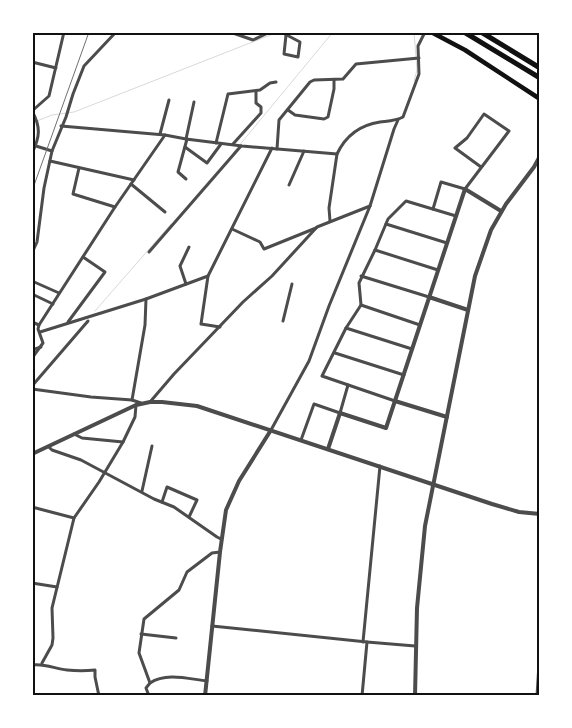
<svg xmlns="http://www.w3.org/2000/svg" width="572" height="728" viewBox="0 0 572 728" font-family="Commissioner,sans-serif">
	<rect width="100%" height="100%" fill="#fff"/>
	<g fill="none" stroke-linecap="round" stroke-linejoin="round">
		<g stroke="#d9d9d9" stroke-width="1">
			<path d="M414,81L417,70L414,32"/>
			<path d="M32,123L52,115L74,112L278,32"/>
			<path d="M233,153L333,32"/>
			<path d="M95,311L171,224"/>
		</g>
		<g stroke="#4c4c4c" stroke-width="3">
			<path d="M230,32L253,40L270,32"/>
			<path d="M281,32L300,42L298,57L284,54L286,35"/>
			<path d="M32,37L34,32"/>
			<path d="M32,62L56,68"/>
			<path d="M288,110L295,115L324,119L328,117L334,89V80"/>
			<path d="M32,111L49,96L64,32"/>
			<path d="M32,111C41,127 40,137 32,153"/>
			<path d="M61,126L165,135L186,139L242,146L337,154"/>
			<path d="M160,134L169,100"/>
			<path d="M186,139L194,102"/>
			<path d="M216,143L228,94L260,90L270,83L276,82"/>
			<path d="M233,144L261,113V107L256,103V91"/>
			<path d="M36,146L52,151"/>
			<path d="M185,147L207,163L221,144"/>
			<path d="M277,149L279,120L310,82L314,80L343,79L356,64L419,58"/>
			<path d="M50,161L134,180"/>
			<path d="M79,168L73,194L115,207"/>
			<path d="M186,179L178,172L187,139"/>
			<path d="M131,184L165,212"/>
			<path d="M289,185L304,151"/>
			<path d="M433,209L441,182L465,189L509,131L484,114L467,138L455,148L481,167"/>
			<path d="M330,221L329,208L337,154C346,135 360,125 380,122C388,121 396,121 403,117L419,74L418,46L425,32"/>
			<path d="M386,224L447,243"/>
			<path d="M232,229L260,242L264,249L316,228"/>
			<path d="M375,250L438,270"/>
			<path d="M149,252L241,146"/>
			<path d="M32,253L37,242L44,188L52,151L66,117L73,94L84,66L116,32"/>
			<path d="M361,276L429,297"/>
			<path d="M32,281L59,293"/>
			<path d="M186,284L180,266L189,247"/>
			<path d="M32,294L53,304"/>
			<path d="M361,305L420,325"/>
			<path d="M283,321L292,284"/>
			<path d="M32,322L39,325"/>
			<path d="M68,322L105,272L83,257"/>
			<path d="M220,327L201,324L208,276L272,148"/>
			<path d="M346,328L412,349"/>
			<path d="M40,332L146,299L208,276"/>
			<path d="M32,350L41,347"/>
			<path d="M335,353L404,375"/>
			<path d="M32,358L43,343L38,329L39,325L115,207L165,135"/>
			<path d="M32,386L88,321"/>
			<path d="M32,389L91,397L132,400L141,403"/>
			<path d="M132,400L145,325L146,299"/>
			<path d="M395,401L322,376L346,328L361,305L359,283L375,250L388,219L406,201L456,216"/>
			<path d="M150,402L174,374L243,302L272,276L317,227L370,206"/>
			<path d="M271,430L309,361L329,306L370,206L394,129L398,120"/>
			<path d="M74,434L82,438L123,442"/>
			<path d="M301,440L314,404L340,413L348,385"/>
			<path d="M49,447L52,450L81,460L154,499L174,507L217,537L221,539"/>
			<path d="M142,491L152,446"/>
			<path d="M162,502L167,487L197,500L189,517"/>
			<path d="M32,507L74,518"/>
			<path d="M32,583L57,587"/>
			<path d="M212,626L367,642L362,696"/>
			<path d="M141,634L176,638"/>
			<path d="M363,642L380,466"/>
			<path d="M367,642L415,646"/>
			<path d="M42,663L52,645L53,638L52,608L74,518L99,482L123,442L135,417L136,405"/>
			<path d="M32,665C45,663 55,669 67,670C76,671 86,671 95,670V677L99,696"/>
			<path d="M150,683C166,672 189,679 207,681"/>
			<path d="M149,696L146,688L150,683L139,653L144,619L179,590L187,572L212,553L220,552"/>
			<path d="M537,696L540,648"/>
		</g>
		<g stroke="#4c4c4c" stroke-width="4">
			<path d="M429,297L468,310"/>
			<path d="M395,401L447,417"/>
			<path d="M328,449L340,413L386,428L465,189L501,211"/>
			<path d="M32,454L136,405L150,402H162L197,406L492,504L519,512L540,514"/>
			<path d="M205,696L220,552L226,510L239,481L271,430"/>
			<path d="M415,696L417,608L425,526L475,276L491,230L506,204L534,167L540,156"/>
		</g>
		<path stroke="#111" stroke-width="4.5" d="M431,32L465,50L540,99"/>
		<g stroke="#111" stroke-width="5">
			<path d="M464,32L540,78"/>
			<path d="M481,32L540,68"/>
		</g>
		<path stroke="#707070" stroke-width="1" d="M32,191L89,32"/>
	</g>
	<rect width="572" height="728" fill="none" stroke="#ffffff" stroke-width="68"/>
	<rect x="34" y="34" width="504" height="660" fill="none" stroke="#111" stroke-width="2"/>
</svg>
